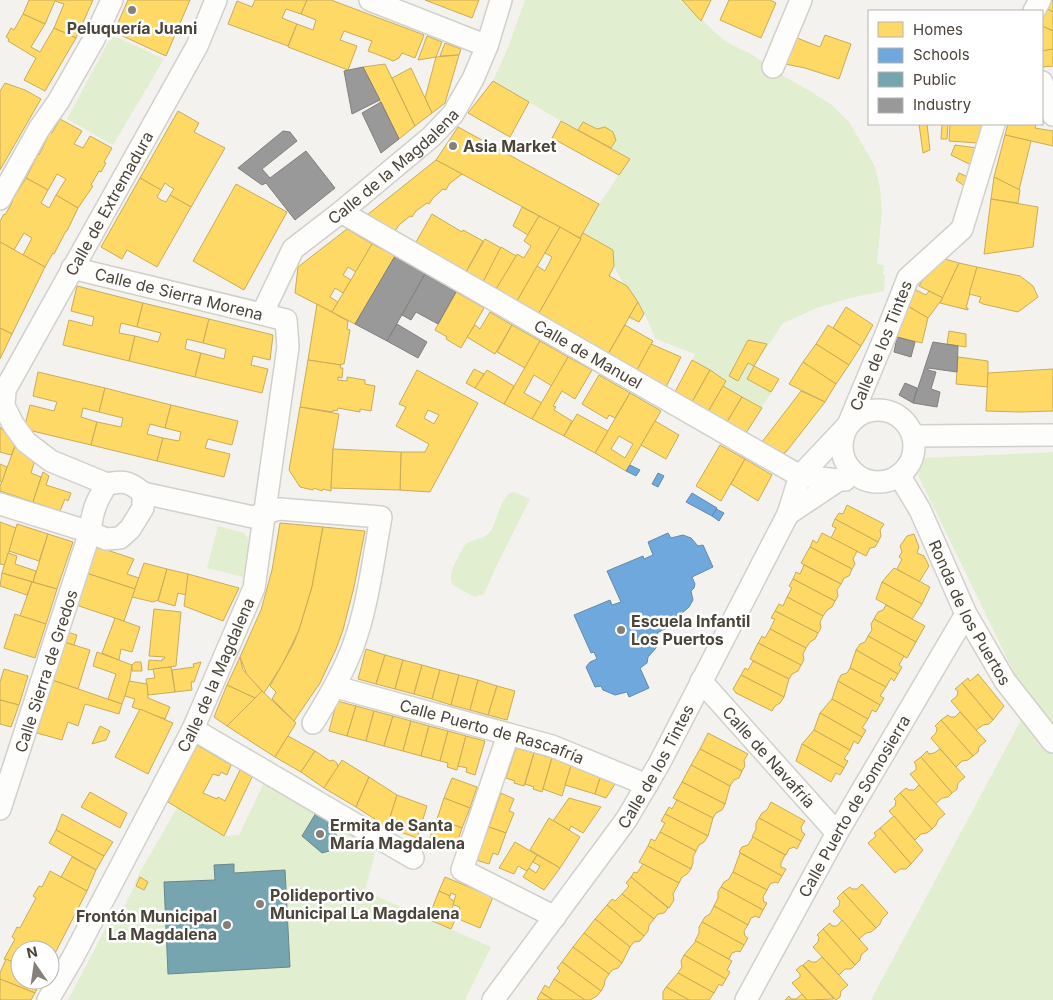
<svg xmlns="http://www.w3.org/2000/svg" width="1053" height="1000" viewBox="0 0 1053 1000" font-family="Inter,sans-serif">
	<rect width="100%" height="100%" fill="#f4f2ee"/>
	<g fill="#e1eecf">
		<path d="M525,0H682V2L726,42L751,54L780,74L810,91L832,105L849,122L869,156L875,167L880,188L882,210L877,264L884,265L883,275H885L884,291L850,298L817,308L783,323L754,367L779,380L746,433L675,392L695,354L656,339C649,324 637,294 624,285L614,267L613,250L583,233L599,204L630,159L561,121L493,81L509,45Z"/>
		<path d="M112,35L164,59L113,145L67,119Z"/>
		<path d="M1053,452V1000H871L1020,722L1021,687L918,475L924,458Z"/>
		<path d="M514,492L530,499L496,567L484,594L474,597L453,585C445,575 460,555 465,545C472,538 483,540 490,532C498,521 499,495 514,492Z"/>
		<path d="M218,526L244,533L248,538V552L243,577L207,568Z"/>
		<path d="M265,781L377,845L365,891L491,947L465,1000H68L110,920L116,923L136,883L135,882L140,872L177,808L224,836L239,835Z"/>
	</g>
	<g fill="#ffd966" stroke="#c9ac58" fill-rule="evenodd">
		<path d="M29,0H93L76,38L54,28L64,4L55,1L45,24L23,14Z"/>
		<path d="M128,0H190L166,56L114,32Z"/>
		<path d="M255,0H307L301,14L286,9L282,18L297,24L288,46L228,24L237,1L252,7Z"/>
		<path d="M307,0H331L424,35L415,58L402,53L399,58L393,61L389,59L368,51L372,41L344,31L340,40L357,46L348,70L288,47L297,24L313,30L316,20L301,14Z"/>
		<path d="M425,0H479L472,18Z"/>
		<path d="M682,0H711L701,21Z"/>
		<path d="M729,0H770L776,3L761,38L720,20Z"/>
		<path d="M1050,0H1053V12L1045,8Z"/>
		<path d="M1045,8L1053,12V31L1042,26V15Z"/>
		<path d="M23,14L45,24L31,47L40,52L54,28L76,38L45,91L24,80L36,58L8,41L9,39L6,37L11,28L14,30Z"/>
		<path d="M1042,26L1053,31V49L1042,51Z"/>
		<path d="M825,35L851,44L839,79L805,68L785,64L797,38L820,47Z"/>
		<path d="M427,36L442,42L436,57L418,60Z"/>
		<path d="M445,43L461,49L459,55L440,56Z"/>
		<path d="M1053,49V66L1042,67V51Z"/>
		<path d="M459,55L445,103L432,113L425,98L436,57Z"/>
		<path d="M385,64L415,126L399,139L363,67Z"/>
		<path d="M411,68L432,113L415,126L392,78Z"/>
		<path d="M493,81L529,102L510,137L468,113Z"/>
		<path d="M5,83L25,90L41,99L0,170V91Z"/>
		<path d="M178,111L199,123L194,132L225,148L191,207L170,195L174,189L169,186L165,183L161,190L140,178Z"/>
		<path d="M60,119L82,131L74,144L83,148L90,136L112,148L104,162L106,163L101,172L99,171L91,185L93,186L78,208L56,195L66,179L57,174L48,190L26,178L38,154L39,155L50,132L52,133Z"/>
		<path d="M561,121L630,159L619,175L552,138Z"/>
		<path d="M583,122L597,129L605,127L613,132L616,140L611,148L578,130Z"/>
		<path d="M919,124H927L930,150L923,153Z"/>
		<path d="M942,124H948L947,139H941Z"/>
		<path d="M950,124H983L978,143L949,141Z"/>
		<path d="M1008,124H1036L1035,128L1053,131V146L1005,135Z"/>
		<path d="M458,127L599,204L580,238L436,160Z"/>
		<path d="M1005,135L1031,141L1019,190L994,177Z"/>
		<path d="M955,145L977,148L971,165L951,155Z"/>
		<path d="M436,160L462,174L449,184L446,190L443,189L433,198L429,204L427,203L416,211L412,217L410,216L399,225L395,231L367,215Z"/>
		<path d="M959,173L968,177L966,187L956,180Z"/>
		<path d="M994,177L1020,190L1018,203L991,199Z"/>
		<path d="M26,178L48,190L41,203L49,208L56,195L78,208L67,231H66L54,254L53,253L45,267L23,255L32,238L24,233L14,250L0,242V221L4,214L5,215L13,201L12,200Z"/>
		<path d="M140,178L161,190L157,197L161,200L166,202L170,195L191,207L157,267L127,250L122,259L101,247Z"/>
		<path d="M236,184L287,212L244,290L193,261Z"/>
		<path d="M991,199L1038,207L1033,247L984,254Z"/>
		<path d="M522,207L539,216L528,235L513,226Z"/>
		<path d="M432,214L462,232L463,230L483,241L466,272L416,242Z"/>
		<path d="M539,216L560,227L517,301L496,289L517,254L524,258L531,246L524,241Z"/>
		<path d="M560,227L581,239L539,313L517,301L537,266L545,271L552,257L545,253Z"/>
		<path d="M347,229L372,244L356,272L348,267L343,275L351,280L343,293L335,288L330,297L338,302L332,312L295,293L298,267Z"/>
		<path d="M583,233L613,250L614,266L609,276L627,286L638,302L608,354L539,313L581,239L580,238Z"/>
		<path d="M485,239L501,248L483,282L466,272Z"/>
		<path d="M0,242L45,267L12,334L0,328Z"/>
		<path d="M372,244L395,256L355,324L332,312Z"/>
		<path d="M501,247L516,256L496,289L483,282Z"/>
		<path d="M938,257L959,263L943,298L919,286Z"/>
		<path d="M959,263L977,267L966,308H968V310L940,303Z"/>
		<path d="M977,267L1020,276L1033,286L1038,297L1018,312L983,304L979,302L981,297L969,294Z"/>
		<path d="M77,286L143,303L137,327L121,323L119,333L135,336L129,361L63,345L69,320L92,326L94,317L71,311Z"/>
		<path d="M916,290L926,295L929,291L943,298L928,318L906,305Z"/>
		<path d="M456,292L484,308L461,348L446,339L447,337L435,330Z"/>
		<path d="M638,302L644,314L639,322L629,317Z"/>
		<path d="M143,303L209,319L203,343L187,339L185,349L201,353L195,377L129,361L135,336L158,342L161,333L137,327Z"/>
		<path d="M317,304L348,321L347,329L350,330L344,364H341V365L308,360Z"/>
		<path d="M906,305L928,318L922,343L897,337Z"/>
		<path d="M846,307L873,325L861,346L833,328Z"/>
		<path d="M490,312L512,325L495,354L467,337L475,325L480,329Z"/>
		<path d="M209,319L273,335L270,360L253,356L251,365L268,369L262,393L195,377L201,353L224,359L226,349L203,343Z"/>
		<path d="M512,325L540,341L525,368L497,352Z"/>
		<path d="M625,325L653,341L637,370L608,354Z"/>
		<path d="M828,325L861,346L849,365L816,344Z"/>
		<path d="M0,328L12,334L0,359Z"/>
		<path d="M949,331L966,334V347L947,344Z"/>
		<path d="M748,340L767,344L754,366L748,363L738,381L729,376Z"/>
		<path d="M540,341L568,357L552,386L534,375L524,393L542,403L532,419L504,404Z"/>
		<path d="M651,344L681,357L666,387L637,370Z"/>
		<path d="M816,344L849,365L836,384L803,362Z"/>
		<path d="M568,357L592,370L575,399L562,391L553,406L556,407L554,410L572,421L564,436L532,419Z"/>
		<path d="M958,357L988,361V387L956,384Z"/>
		<path d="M308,360L341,365L340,368H343L342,378L338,377V380L347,381V377L365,380V384L375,386L371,411L360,409V412L338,408L337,411L333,410V412L300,407Z"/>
		<path d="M692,360L710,370L692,402L675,392Z"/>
		<path d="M803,362L836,384L825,402L789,384Z"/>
		<path d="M754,366L779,379L771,392L747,379Z"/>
		<path d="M474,369L484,374L475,388L466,383Z"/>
		<path d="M1053,369V411L1020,412L986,411L988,373Z"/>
		<path d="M417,370L478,403L430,492L400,490L401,452H425L429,444L396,426L406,407L399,404ZM428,410L439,415L434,424L424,418Z"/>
		<path d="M487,370L514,386L504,404L475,388Z"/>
		<path d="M710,370L726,381L708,412L692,402Z"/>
		<path d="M38,372L105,388L99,412L83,408L81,417L97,422L91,445L24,429L30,405L54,411L57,402L33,396Z"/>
		<path d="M599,375L630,393L615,418L609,415L607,419L582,404Z"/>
		<path d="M723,386L742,397L727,422L708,412Z"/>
		<path d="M105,388L171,405L165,428L150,424L147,434L163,438L157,461L91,445L97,422L121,427L123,418L99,412Z"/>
		<path d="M801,391L825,402L786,452L782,454L762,442Z"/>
		<path d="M630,393L661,411L626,471L595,453ZM619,436L633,444L625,458L611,449Z"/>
		<path d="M742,397L762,408L746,433L727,422Z"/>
		<path d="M171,405L238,421L232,445L208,439L205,448L230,454L224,477L157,461L163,438L179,441L181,432L165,428Z"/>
		<path d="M300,407L339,414L333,449L331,491L323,489L322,491L314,488L313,490L300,487L289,470Z"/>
		<path d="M577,414L608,431L595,453L564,436Z"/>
		<path d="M655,421L679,435L666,459L641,445Z"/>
		<path d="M0,427L16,444L11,455L0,452Z"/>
		<path d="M16,444L34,463L31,473L41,477L33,502L0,491V486Z"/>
		<path d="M720,445L745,459L721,501L696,486Z"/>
		<path d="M333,449L401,452L400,490L331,488Z"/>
		<path d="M745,459L772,475L758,501L731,484Z"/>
		<path d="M0,464L7,467L2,482L0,481Z"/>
		<path d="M43,472L49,476L46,485L71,493L68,501L65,499L60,511L33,502Z"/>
		<path d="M847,505L884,524L880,530L881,536L878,542L835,519L839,513L843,514Z"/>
		<path d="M835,519L878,542L875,547L870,548L866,556L831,538L836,528L832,526Z"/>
		<path d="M0,522L16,528L5,565L0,564Z"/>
		<path d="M280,523L323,527L312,587L299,630L282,665L264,693L247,675L240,657L261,610L266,592L272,570Z"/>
		<path d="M17,524L48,534L39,561L9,551Z"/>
		<path d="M323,527L365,531L354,587L343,630L336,649L320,683L294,721L272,699L276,692L270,686L293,645L299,630L312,587Z"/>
		<path d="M822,533L857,551L853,559L855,564L852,569L810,547L813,540L817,543Z"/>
		<path d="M48,534L73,542L57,589L33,582Z"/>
		<path d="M914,534L919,547L917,553L924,556L929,566L919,582L897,569L902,559L899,557L902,552L900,546L907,536Z"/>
		<path d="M95,546L134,559L127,574L139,578L135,589L86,573Z"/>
		<path d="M810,547L852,569L849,576L844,578L841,584L801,563Z"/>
		<path d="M8,553L17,556L15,564L36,571L33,582L2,573Z"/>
		<path d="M144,563L167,569L158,600L153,602L132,597Z"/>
		<path d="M804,565L841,584L837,590L838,596L835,601L793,579L796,572L800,574Z"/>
		<path d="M894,568L930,587L922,604L882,582Z"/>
		<path d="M167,569L188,574L186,595L178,593L175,606L158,601Z"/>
		<path d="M2,573L32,582L27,595L0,586Z"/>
		<path d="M86,573L135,589L124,621L76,605Z"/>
		<path d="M188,574L239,588L223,621L184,606Z"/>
		<path d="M793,579L835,601L832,607L827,610L823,616L787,597L792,588L789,586Z"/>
		<path d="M32,582L57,589L46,624L20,616Z"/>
		<path d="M882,582L922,604L912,619L876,599Z"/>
		<path d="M787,597L823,616L820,622L821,628L818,633L775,611L779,604L783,606Z"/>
		<path d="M886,605L925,626L916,642L874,619L878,612L883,610Z"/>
		<path d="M154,609L181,612L176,666L148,670L149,660L162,661V659H164L165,657L149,656Z"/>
		<path d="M775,611L818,633L815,639L810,642L806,648L770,629L775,619L771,618Z"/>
		<path d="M15,614L46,624L35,658L4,648Z"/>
		<path d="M115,618L140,627L132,652L121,649L119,660L102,653Z"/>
		<path d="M874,619L916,642L907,658L868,636L872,630L871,624Z"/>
		<path d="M770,629L806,648L803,654L804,660L801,665L758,643L762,636L765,638Z"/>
		<path d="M67,632L77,635L74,645L64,642Z"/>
		<path d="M868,636L904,656L899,665L902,667L898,674L856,650L860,644L865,642Z"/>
		<path d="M64,642L90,650L78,689L52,680Z"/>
		<path d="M758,643L801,665L798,671L792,674L789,679L750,659Z"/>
		<path d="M366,649L385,655L376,684L358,679Z"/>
		<path d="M856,650L898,674L894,681L891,678L886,687L850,668Z"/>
		<path d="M97,652L132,665L129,685L122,704L108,699L116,674L93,666Z"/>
		<path d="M385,655L403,660L395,689L376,684Z"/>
		<path d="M240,657L243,670L262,691L255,698L227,685Z"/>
		<path d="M403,660L422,665L414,694L395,689Z"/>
		<path d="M753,661L789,679L784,697L741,675L745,668L748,670Z"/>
		<path d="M135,662H141L142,671H132V665Z"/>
		<path d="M201,662L194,682H191L192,690L175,692L172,670L194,667L193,664Z"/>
		<path d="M422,665L440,670L432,699L414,694Z"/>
		<path d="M171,667L175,692L148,695L146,679L155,678L153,669Z"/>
		<path d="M850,668L886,687L880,696L884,698L880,705L838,681L841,675L847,673Z"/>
		<path d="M4,669L28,676L19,705L0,700V682Z"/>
		<path d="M440,670L459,675L451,705L432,699Z"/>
		<path d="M978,674L1004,706L993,720L962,683L968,678L970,681Z"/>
		<path d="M459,675L478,680L470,710L451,705Z"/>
		<path d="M741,675L784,697L780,703L775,706L772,711L736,693L733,689Z"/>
		<path d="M52,680L122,704L119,714L85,704L78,726L68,722L62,740L37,733Z"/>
		<path d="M478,680L497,686L488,715L470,710Z"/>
		<path d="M129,681L147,684L148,698L170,707L165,719L132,707L135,699L125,696Z"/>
		<path d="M838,681L880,705L876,712L872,710L868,719L832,699Z"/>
		<path d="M962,683L993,720L989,724L983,725L976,730L951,701L957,696L958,691L955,689Z"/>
		<path d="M227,685L255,698L227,726L214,717Z"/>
		<path d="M497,686L515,691L507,720L488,715Z"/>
		<path d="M262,691L296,723L275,757L227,726Z"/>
		<path d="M832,699L868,719L862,728L866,730L862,737L820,713Z"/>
		<path d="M0,700L19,705L11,727L0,724Z"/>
		<path d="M337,701L356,706L347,736L329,731Z"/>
		<path d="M356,706L374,711L366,741L347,736Z"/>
		<path d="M140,709L173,723L148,774L115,757Z"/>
		<path d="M374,711L393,716L384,746L366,741Z"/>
		<path d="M960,712L986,741L979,747L978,752L973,756L941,720L948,715L950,717H955Z"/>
		<path d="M820,713L862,737L858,744L854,741L850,750L814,730Z"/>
		<path d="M393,716L411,721L403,751L384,746Z"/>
		<path d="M941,720L973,756L968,760L962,761L956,767L931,738L936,733L937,728L935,726Z"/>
		<path d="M411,721L429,726L421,756L403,751Z"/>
		<path d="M100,726L110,731L106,740L92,744Z"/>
		<path d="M429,726L448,731L440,761L421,756Z"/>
		<path d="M814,730L850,750L844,759L848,761L844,768L802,744Z"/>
		<path d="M448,731L466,736L457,770L447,767L448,763L440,761Z"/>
		<path d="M708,733L748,754L744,760L745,766L742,771L700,749Z"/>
		<path d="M288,736L315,751L301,772L275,757Z"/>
		<path d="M466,736L485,741L475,775L466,772L467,768L458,766Z"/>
		<path d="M802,744L844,768L840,775L836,773L831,782L796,761Z"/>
		<path d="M197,745L231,765L227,775L221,772L219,776L213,774L203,793L217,799L218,797L225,801L240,770L252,777L224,836L168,802Z"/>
		<path d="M516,748L534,753L524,786L514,783L515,781L506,778Z"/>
		<path d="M700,749L742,771L739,778L734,780L730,786L691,765Z"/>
		<path d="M940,749L965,777L958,783L957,789L952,793L921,757L927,751L929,754L934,753Z"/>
		<path d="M315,751L330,761L333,760L337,763L338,767L324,788L301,772Z"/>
		<path d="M534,753L552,758L542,792L533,789L534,787L525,784Z"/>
		<path d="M921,757L952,793L948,797L942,798L935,804L910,774L916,770V765L914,762Z"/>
		<path d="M552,758L571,766L562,796L543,789Z"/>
		<path d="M342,760L369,777L356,807L324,788Z"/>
		<path d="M691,765L730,786L725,804L682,782Z"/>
		<path d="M571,766L600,778L595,794L565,785Z"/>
		<path d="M369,777L397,795L387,827L356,807Z"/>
		<path d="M452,778L477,787L470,808L444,798Z"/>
		<path d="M600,778L615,784L606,798L595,794Z"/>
		<path d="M682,782L725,804L722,810L716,813L713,818L673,798Z"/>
		<path d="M919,785L945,814L938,820L936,825L932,829L900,793L906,788L909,790H914Z"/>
		<path d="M90,792L127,813L120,828L81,807Z"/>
		<path d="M501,793L514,799L509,811L514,813L506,833L489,827Z"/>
		<path d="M900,793L932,829L927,833L921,834L915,840L889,811L895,806L896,801L894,799Z"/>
		<path d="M397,795L427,806L417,838L387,827Z"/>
		<path d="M444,798L470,808L462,828L437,819Z"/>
		<path d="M569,798L601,807L583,833L571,826L569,830L553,821Z"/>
		<path d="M677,800L713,818L708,836L665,814L669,807L672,809Z"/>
		<path d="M771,802L805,821L801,827L802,832L805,834L801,841L759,818L762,813L767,810Z"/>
		<path d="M62,814L113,842L104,856L56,830Z"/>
		<path d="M665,814L708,836L704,842L699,845L696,851L660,832L665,823L661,821Z"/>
		<path d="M894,816L923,850L911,864L880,828Z"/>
		<path d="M549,818L580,837L560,868L530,850Z"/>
		<path d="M759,818L801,841L797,849L794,847L789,849L786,855L752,837L756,829V823Z"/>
		<path d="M437,819L462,828L455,849L429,840Z"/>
		<path d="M489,827L506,833L498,855L493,853L489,864L476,860Z"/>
		<path d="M880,828L911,864L906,869H900L895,873L868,843L876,836L874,833Z"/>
		<path d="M56,830L104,856L96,870L49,843Z"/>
		<path d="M660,832L696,851L693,857V863L691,869L648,846L651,839L655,841Z"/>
		<path d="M753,837L785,855L781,863V867L786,869L782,876L739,852L742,847L748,845Z"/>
		<path d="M515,842L537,855L527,871L518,866L514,874L499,868Z"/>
		<path d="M648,846L691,869L687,874L682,877L679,883L639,862Z"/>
		<path d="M740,853L782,876L778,883L775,882L770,884L767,890L733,872Z"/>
		<path d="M537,855L560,868L544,890L523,877L529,868L536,873L540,866L533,862Z"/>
		<path d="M72,857L96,870L87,891L61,877Z"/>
		<path d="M643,864L679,883L673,894L674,900L669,908L631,877L634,872L637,873Z"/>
		<path d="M50,871L87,891L50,963V950H20V965L4,959L15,939L12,937L17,927L20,928L36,898L33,896L39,886L42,887Z"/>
		<path d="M733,872L767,890L763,897L764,902L767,903L763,910L721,887L724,882L729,879Z"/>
		<path d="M140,877L148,882L144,890L136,886Z"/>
		<path d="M445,877L493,897L480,928L456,918L460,907L454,905L453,903L456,895L451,893L450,896L439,891Z"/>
		<path d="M631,877L668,908L664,913L658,914L654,919L622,894L629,886L626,883Z"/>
		<path d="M862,884L888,913L882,919L880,924L876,928L843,892L850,887L852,889H857Z"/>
		<path d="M721,887L763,910L759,918L756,916L751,918L748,925L714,906L718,898V892Z"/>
		<path d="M439,891L450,896L449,898L454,901L452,910L458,913L451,929L428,919Z"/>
		<path d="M843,892L876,928L871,932L866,933L859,939L833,911L839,906L840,901L837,898Z"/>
		<path d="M622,894L654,919L649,925L648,931L644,936L607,905L612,899L615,901Z"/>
		<path d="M607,905L644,936L640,941L634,942L630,947L595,919Z"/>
		<path d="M714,906L748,925L744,931L745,936L748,938L744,945L702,922L705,917L710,914Z"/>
		<path d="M595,919L630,947L622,963L584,933Z"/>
		<path d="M842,920L868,949L861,955L860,960L855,965L823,929L830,923L832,926H837Z"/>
		<path d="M702,922L744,945L740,952L737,951L732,953L729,959L695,941L699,933V927Z"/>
		<path d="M823,929L855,965L851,969H845L839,975L813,947L818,942L819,937L817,935Z"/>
		<path d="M584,933L622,963L618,968L612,970L609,974L573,947Z"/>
		<path d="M696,941L732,961L727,970L730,972L726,979L684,955Z"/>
		<path d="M573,947L609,974L605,980L604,986L601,991L562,962Z"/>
		<path d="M684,955L726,979L722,986L719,984L714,993L678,973L682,967L681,961Z"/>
		<path d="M822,957L848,985L841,991L840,997L836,1000L803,965L809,960L811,962H816Z"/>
		<path d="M6,959L20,965V980H41L35,993L0,979V973Z"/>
		<path d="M562,962L601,991L597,996L590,1000H585L554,979L560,971L557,968Z"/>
		<path d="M802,965L807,970L834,999L807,1000L802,994L792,983L800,977V974L796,970Z"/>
		<path d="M678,973L714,993L709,1000H689L666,987Z"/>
		<path d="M0,979L35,993L31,1000H0Z"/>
		<path d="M554,979L585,1000H553L541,992L545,985L549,988Z"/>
		<path d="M666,987L689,1000H663V992Z"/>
		<path d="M541,992L543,994L553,1000H539L537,999Z"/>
		<path d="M802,994L807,1000H785L789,996L791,999H796Z"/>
	</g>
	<g fill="#6fa8dc" stroke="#648aab">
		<path d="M630,465L640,470L636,476L626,471Z"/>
		<path d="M658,473L664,476L658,487L652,484Z"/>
		<path d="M692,493L717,508L712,516L686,502Z"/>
		<path d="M716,509L724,513L719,521L712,516Z"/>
		<path d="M668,533L671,538L683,535L691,538L698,546L703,545L713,567L692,577L695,584L694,588L691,591L693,600L689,607L681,614L683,617L682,621L657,633L659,637L656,648L648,657L647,663L640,668L649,688L629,697L627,692L615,695L603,690L601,686L595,687L586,667L590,662L597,659L594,652L591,653L574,615L610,600L612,605L621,602L607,571L643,556L644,559L653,555L648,542Z"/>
	</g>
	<g fill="#76a5af" stroke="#69888c">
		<path d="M316,813L329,822L327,826L335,831L337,838L329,851L322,853L302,836Z"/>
		<path d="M234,864V873L285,870L290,967L168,974L164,882L215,880L214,865Z"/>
	</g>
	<g fill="#999" stroke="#82807c">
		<path d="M363,67L380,100L352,114L344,71Z"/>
		<path d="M381,102L399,139L381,153L362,113Z"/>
		<path d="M283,131L290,132L297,141L262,169L270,178L306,151L335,188L295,220L266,183L262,185L238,168Z"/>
		<path d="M395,256L425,274L387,341L355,324Z"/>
		<path d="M425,274L456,292L438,324L416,312L411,320L402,315Z"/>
		<path d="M397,324L427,342L418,358L387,341Z"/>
		<path d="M897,337L915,342L911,357L894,352Z"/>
		<path d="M933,342L958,346L957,372L928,368V370L936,372L931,389L940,392L937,407L913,403Z"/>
		<path d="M905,383L917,388L913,403L899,395Z"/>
	</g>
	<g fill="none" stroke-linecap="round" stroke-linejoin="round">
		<defs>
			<g id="minor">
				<path d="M370,0L487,46"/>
				<path d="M1034,11L1040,0"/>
				<path d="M773,67L801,0"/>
				<path d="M1042,82L1053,115"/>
				<path d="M0,199L39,129L58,102L94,39L112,0"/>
				<path id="s1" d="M341,212L800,476L839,480"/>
				<path id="s2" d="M262,314L293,249L341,212L431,137L453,114L473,79L487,46L501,0"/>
				<circle cx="878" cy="446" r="36"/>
				<path d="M913,436L1053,435"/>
				<path id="s3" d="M899,475L920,510L966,614L1005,681L1053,742"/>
				<path id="s4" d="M107,484L51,461L26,442L13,424L4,406L5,390L197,46L216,0"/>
				<path d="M143,493L253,517L279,509L381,517C373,560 368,607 352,649C342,675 328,699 313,723"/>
				<path d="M0,504L90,532L106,539L120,538L130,529L143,508V493C130,482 124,480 107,484C96,501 92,512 90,532L0,809"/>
				<path d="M788,514L839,480H845"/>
				<path id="s5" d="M701,681L837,833"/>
				<path id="s6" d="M336,687L552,746L647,785"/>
				<path d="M193,729L413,858"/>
				<path d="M508,735L462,870L555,917"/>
				<path id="s7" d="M48,1000L73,957L193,729L254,588L288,347L286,320L72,268"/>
				<path id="s8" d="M493,1000L626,820L659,764L788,514L800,476L848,425L886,334L908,278L962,229L994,124"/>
				<path id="s9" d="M746,1000L837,833L966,614"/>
			</g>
		</defs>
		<use href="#minor" stroke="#d2d0cb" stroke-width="24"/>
		<use href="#minor" stroke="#fdfdfc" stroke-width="21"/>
	</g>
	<g fill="#868178" stroke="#fff" stroke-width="2">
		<circle cx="132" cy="10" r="5"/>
		<circle cx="453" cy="146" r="5"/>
		<circle cx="621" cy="630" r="5"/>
		<circle cx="320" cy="834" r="5"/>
		<circle cx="260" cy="904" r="5"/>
		<circle cx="227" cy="925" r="5"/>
	</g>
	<g text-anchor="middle" stroke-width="5" stroke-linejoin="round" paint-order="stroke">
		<g font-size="16" font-weight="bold" fill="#4b4439" stroke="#fff" text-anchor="start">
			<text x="132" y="34" text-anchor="middle">Peluquería Juani</text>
			<text x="463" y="152">Asia Market</text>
			<text x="631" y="627">Escuela Infantil<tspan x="631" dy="18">Los Puertos</tspan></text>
			<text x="330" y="831">Ermita de Santa<tspan x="330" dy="18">María Magdalena</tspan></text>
			<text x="270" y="901">Polideportivo<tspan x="270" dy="18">Municipal La Magdalena</tspan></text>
			<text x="217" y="922" text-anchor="end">Frontón Municipal<tspan x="217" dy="18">La Magdalena</tspan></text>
		</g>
		<g font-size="16" fill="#4b4439" stroke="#fff">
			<text dy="6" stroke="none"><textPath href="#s2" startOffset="202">Calle de la Magdalena</textPath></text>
			<text dy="6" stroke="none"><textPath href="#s4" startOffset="364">Calle de Extremadura</textPath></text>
			<text transform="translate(179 294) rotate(14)" y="6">Calle de Sierra Morena</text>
			<text dy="6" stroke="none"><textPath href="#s8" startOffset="766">Calle de los Tintes</textPath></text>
			<text dy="6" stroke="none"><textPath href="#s1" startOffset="285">Calle de Manuel</textPath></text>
			<text dy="6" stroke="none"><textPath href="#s3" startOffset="155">Ronda de los Puertos</textPath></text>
			<text transform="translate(46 671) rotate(-72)" y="6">Calle Sierra de Gredos</text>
			<text dy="6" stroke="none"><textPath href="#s7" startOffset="366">Calle de la Magdalena</textPath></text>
			<text dy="6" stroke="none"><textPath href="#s6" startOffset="162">Calle Puerto de Rascafría</textPath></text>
			<text dy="6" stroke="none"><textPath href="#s5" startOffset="102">Calle de Navafría</textPath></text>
			<text dy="6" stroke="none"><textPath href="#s8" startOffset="285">Calle de los Tintes</textPath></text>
			<text dy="6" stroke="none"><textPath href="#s9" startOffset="222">Calle Puerto de Somosierra</textPath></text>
		</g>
	</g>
	<rect x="868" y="10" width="175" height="115" fill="#ffffff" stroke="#b7b4b0"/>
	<rect x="878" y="22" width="25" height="15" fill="#ffd966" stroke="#b7b4b0"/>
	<text x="913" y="35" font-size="15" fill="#4b4439">Homes</text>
	<rect x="878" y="48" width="25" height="15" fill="#6fa8dc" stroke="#b7b4b0"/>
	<text x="913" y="60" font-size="15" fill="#4b4439">Schools</text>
	<rect x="878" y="72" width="25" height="15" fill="#76a5af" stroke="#b7b4b0"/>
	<text x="913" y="85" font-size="15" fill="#4b4439">Public</text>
	<rect x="878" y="98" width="25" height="15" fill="#999999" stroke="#b7b4b0"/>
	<text x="913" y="110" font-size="15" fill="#4b4439">Industry</text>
	<g transform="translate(35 965) rotate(347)"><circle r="24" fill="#ffffff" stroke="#b7b4b0"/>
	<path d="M0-4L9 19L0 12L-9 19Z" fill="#868178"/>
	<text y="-8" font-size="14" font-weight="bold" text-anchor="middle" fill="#4b4439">N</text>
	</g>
</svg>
